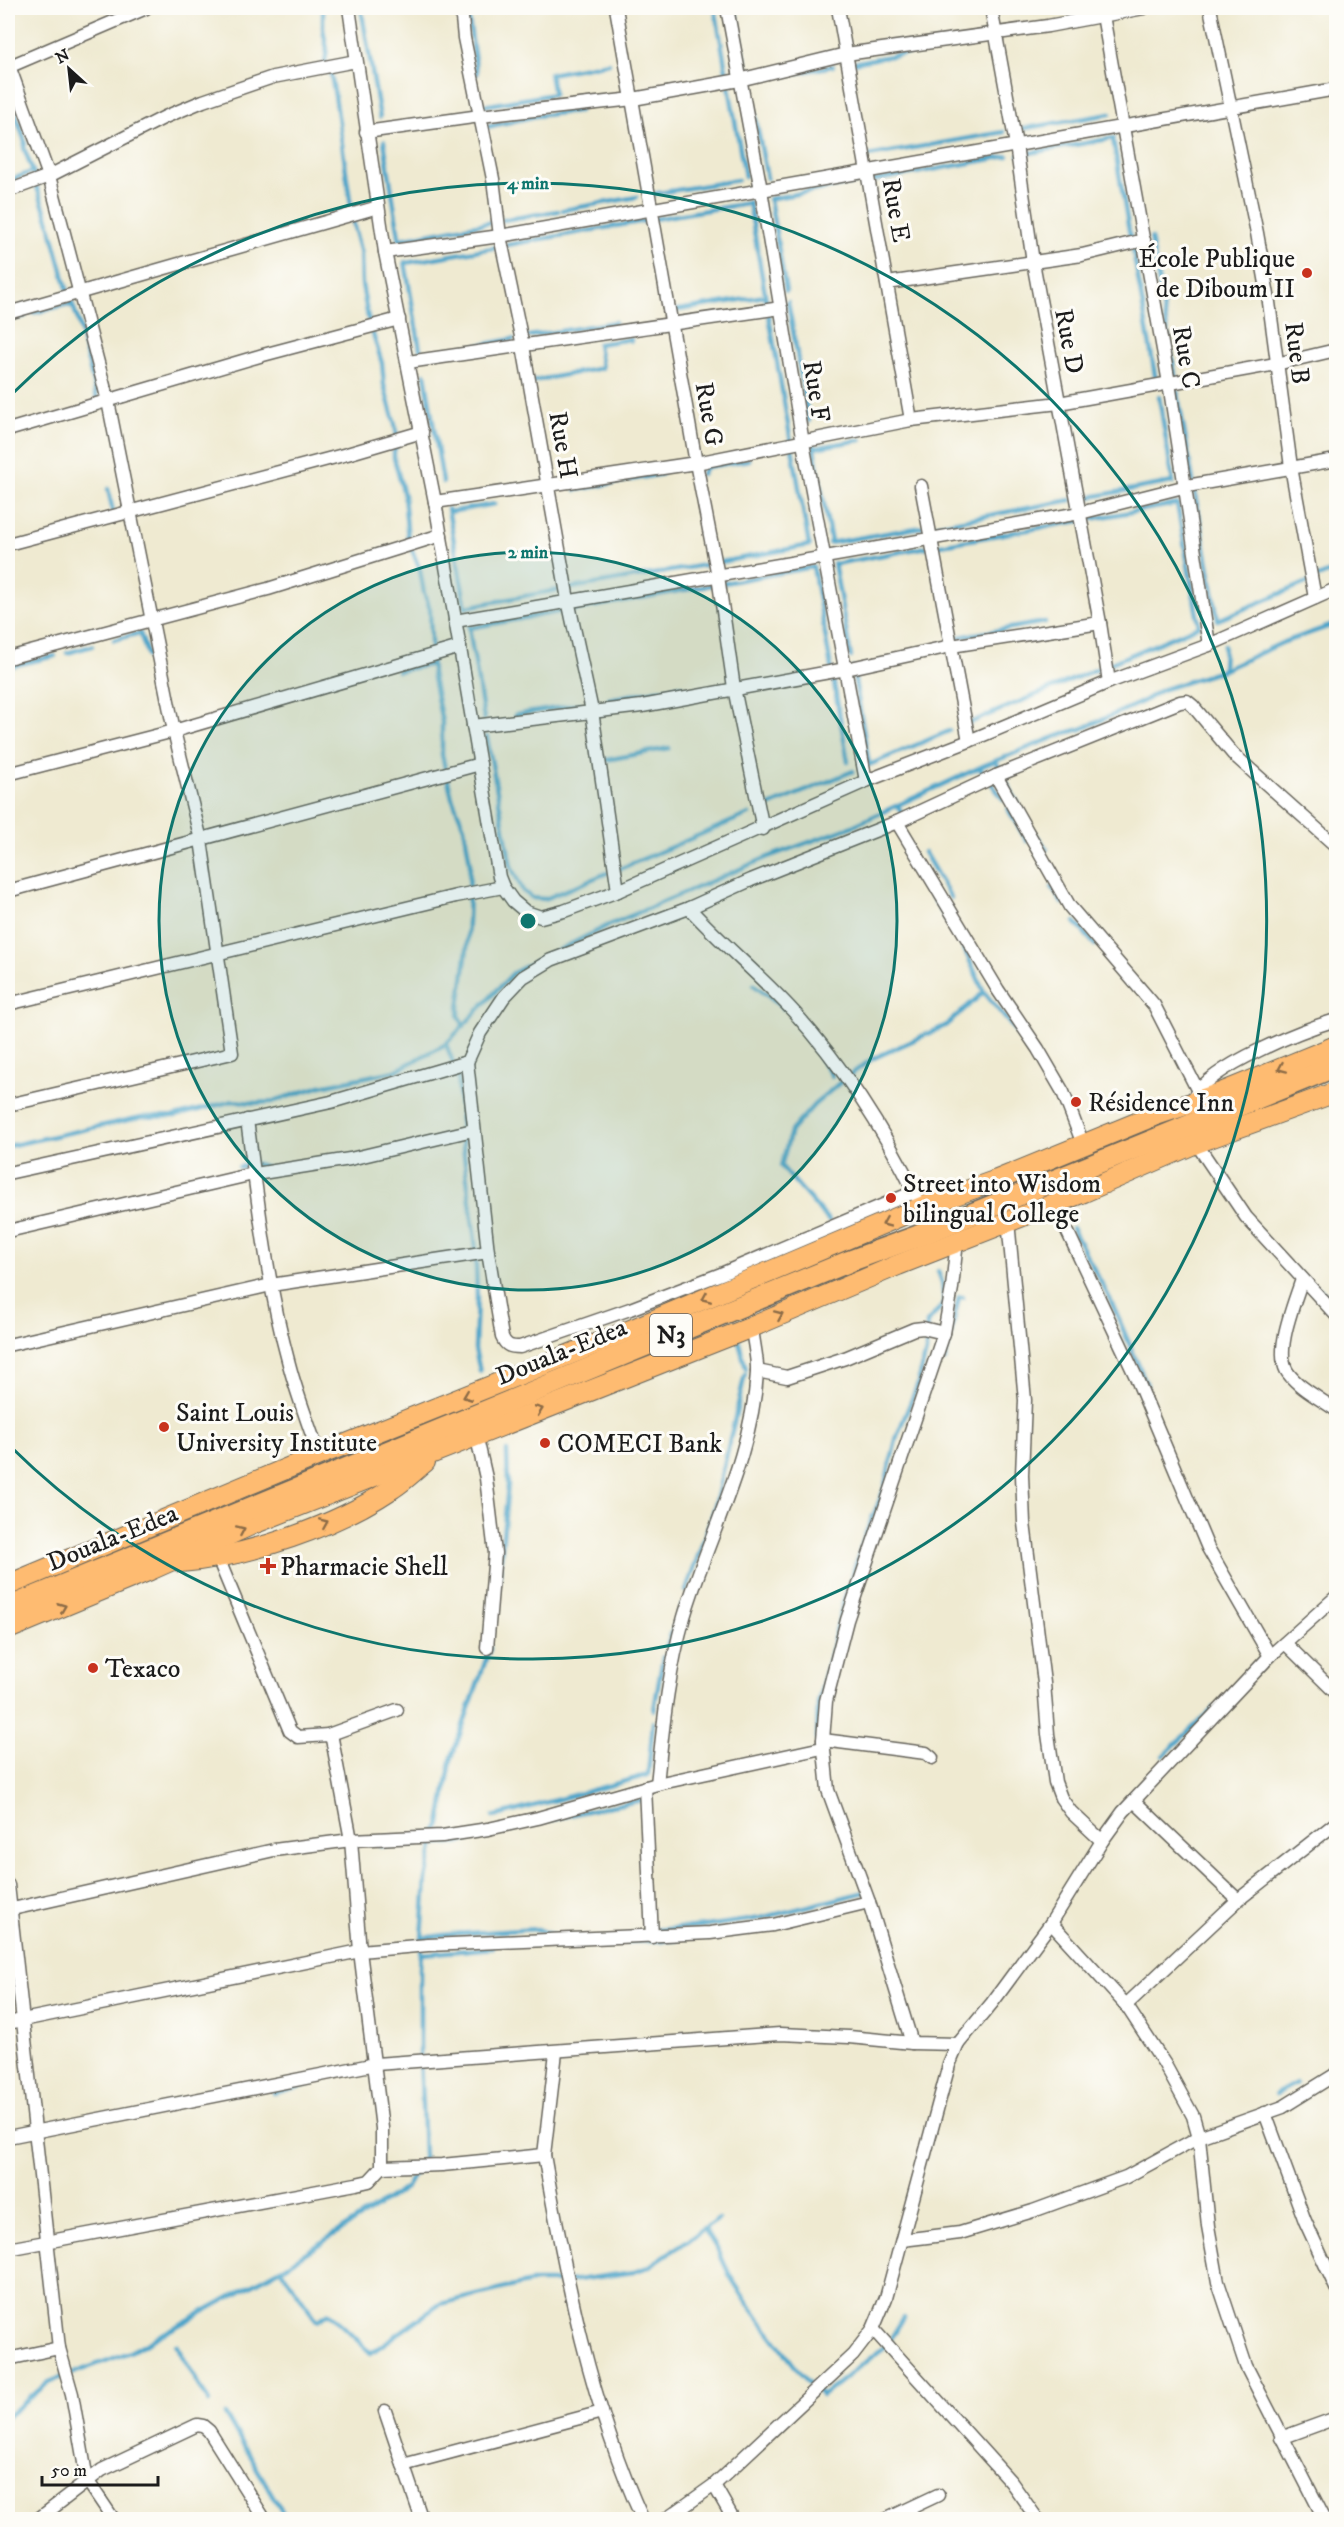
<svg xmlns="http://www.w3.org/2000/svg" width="1344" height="2527" viewBox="0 0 1344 2527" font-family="'IM FELL DW Pica',serif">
	<rect width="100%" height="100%" fill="#fdfcf7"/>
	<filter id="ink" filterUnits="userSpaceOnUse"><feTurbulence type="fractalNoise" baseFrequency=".0167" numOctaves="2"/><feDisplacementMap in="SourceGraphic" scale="12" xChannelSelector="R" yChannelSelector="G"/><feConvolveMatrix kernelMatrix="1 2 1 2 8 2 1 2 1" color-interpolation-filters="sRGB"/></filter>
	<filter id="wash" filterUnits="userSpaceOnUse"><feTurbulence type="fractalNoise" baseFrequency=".008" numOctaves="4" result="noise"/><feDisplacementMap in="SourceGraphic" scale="24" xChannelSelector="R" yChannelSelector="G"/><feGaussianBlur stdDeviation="1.35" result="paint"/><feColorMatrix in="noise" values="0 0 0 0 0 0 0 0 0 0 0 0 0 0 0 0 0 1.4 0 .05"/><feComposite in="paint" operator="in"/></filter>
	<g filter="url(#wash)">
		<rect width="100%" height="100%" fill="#efead1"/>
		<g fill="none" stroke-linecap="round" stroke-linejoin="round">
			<g stroke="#4ca4c9" stroke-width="4.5">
				<path d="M323,8V29L327,49L325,62L331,75L336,102L354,227L361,254L362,284L368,318L382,363L384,385L395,425L398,442L394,451V458L404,495L408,540L420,570L424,593L430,609L432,673L442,722V755L452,798L464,827L470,863L467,949L459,1007V1017L464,1026"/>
				<path d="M361,8L380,117"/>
				<path d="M715,8L745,177"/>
				<path d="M735,8L767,178"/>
				<path d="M852,63L951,45"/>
				<path d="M477,74L468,13L500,8"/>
				<path d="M786,75L833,66"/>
				<path d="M8,91L25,142L24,148L35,177"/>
				<path d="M483,106L554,94L550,74L609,63"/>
				<path d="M487,127L536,116L579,111"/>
				<path d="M1021,129L1110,114"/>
				<path d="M1113,139L1131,242"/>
				<path d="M384,141L400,243"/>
				<path d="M1019,155L1114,138"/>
				<path d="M868,156L1004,132"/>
				<path d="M8,181L33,171"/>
				<path d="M872,181L1008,156"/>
				<path d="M35,182L49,222"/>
				<path d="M652,194L738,180"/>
				<path d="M769,199L856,183"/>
				<path d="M770,199L786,291"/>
				<path d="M749,202L809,545"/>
				<path d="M563,210L637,197"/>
				<path d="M654,219L749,203"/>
				<path d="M503,220L558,211"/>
				<path d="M50,226L67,289L78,320L97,399"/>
				<path d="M1151,238L1176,380"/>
				<path d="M400,239L493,222"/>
				<path d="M507,245L645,221"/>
				<path d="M1133,250L1156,381"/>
				<path d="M405,262L421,355H424"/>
				<path d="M406,263L498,247"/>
				<path d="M788,302L809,421"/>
				<path d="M672,311L765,296"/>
				<path d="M33,313L69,304L70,306"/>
				<path d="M8,320L25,316"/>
				<path d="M523,337L615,322"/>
				<path d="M453,350L513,339"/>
				<path d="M425,374L443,482"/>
				<path d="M533,382V381L602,368L598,344L631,339V341"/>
				<path d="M1177,391L1218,620L1308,582"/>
				<path d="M1159,397L1173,483"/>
				<path d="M813,443L831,542"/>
				<path d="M814,448L861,440"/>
				<path d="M702,474L706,467L749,460"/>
				<path d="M108,489L114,516"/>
				<path d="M576,490L662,474"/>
				<path d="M1079,499L1173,482"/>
				<path d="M448,509L466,608"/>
				<path d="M449,512L495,504"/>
				<path d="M936,525L1071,500"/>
				<path d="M829,543L922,527"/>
				<path d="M935,546L1177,504L1199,626L967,724"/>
				<path d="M716,563L810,545"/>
				<path d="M834,563L851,657"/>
				<path d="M835,564L927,547"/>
				<path d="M1315,578L1336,570"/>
				<path d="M566,589L705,565"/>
				<path d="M466,607L557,590"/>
				<path d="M573,610L813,567L848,762"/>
				<path d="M469,626L473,653"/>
				<path d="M470,628L563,611"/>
				<path d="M953,638L1045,622"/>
				<path d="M114,640L140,633L148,657"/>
				<path d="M67,653L92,646"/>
				<path d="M474,656L484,719"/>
				<path d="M8,667L55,656"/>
				<path d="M853,668L869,764"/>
				<path d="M1223,668L1224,645"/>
				<path d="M398,671L429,665"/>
				<path d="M609,699L681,686"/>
				<path d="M515,715L580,704"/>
				<path d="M487,737L511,866L523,891L533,898L545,899L607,873"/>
				<path d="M601,761L669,748"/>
				<path d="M997,764L1018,804"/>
				<path d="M869,765L949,731"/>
				<path d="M981,770L1003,799"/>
				<path d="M898,806L904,818"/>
				<path d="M762,809L853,771"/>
				<path d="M1008,809L1027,841"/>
				<path d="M1034,832L1047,849"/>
				<path d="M924,852L951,898"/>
				<path d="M911,862L963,946L984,992L1034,1054L1051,1088"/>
				<path d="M617,870L749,814"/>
				<path d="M1052,887L1062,903"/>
				<path d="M1075,922L1095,945"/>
				<path d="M754,985L783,1008"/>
				<path d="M808,1037L832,1076"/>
				<path d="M446,1044L458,1076L463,1148L475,1241L477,1297L475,1349L480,1371"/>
				<path d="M850,1075L872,1059L945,1026L984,992"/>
				<path d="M8,1146L142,1117L175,1116L233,1101L254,1103L271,1102L321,1086L395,1071L446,1044L513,973L607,926L768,857L848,828L985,765L1065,733L1081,729L1142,702L1161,690L1221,671L1284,642L1336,624"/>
				<path d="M350,1164H360L415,1149"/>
				<path d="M239,1167L256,1164L269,1168"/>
				<path d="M829,1221L781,1166L791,1131L814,1105L843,1080"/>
				<path d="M1072,1228L1110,1299L1147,1385"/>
				<path d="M1315,1286L1336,1302"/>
				<path d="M738,1338L746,1369"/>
				<path d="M945,1361L959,1297H963"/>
				<path d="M686,1591L714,1510L745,1374"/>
				<path d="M497,1598L508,1485L507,1451"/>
				<path d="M667,1645L682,1605"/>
				<path d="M654,1710L663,1657"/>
				<path d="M817,1740L818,1703L843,1603L865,1535L883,1492L897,1436L917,1386L926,1352L927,1323L944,1303L942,1282L938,1271"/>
				<path d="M1163,1756L1213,1708"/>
				<path d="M493,1817L648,1775L653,1722"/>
				<path d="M434,1844L456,1843L595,1809L643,1800"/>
				<path d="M381,1846L418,1844"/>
				<path d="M654,1930L707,1926L761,1918L865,1892"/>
				<path d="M423,1938L452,1934L538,1929L555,1936"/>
				<path d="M627,1942L676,1940"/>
				<path d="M556,1945L571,1946L592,1943"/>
				<path d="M422,1954L493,1948"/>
				<path d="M274,2093L312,2083"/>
				<path d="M1276,2094L1296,2083"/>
				<path d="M705,2230L719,2252L730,2276L748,2304L800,2373L822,2396L887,2345L904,2317"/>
				<path d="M281,2269L317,2321L329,2313L371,2353L440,2304L531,2282H566"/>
				<path d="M570,2281L634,2272L648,2267L719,2219"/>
				<path d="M176,2345L209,2402"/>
				<path d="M225,2414L287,2520"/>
				<path d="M8,2416L49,2382L130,2352L281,2269L407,2187L424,2156L420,2054V1968L426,1879L433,1848L434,1834L440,1824L451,1760L490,1648"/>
			</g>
		</g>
	</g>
	<g filter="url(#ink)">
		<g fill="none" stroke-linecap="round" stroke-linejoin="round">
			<defs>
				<g id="minor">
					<path d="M349,8L385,252L435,502L499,877L503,887L513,901L526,912L541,917L564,911L618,891L866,781L969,741L1109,682L1209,645L1336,589"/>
					<path d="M461,8L464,38L493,179L500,236L523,346L568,600L592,711L618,891"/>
					<path d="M616,8L696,463L718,576L734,688L763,829"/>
					<path d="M727,8L761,190L803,443L866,781"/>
					<path d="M838,8L911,420"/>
					<path d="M991,8L1016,145L1033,262L1100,623L1109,682"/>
					<path d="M1210,8L1257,233L1268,295L1291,467L1315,598"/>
					<path d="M1102,10L1169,383L1209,645"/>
					<path d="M8,63L49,176L108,401L174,731L201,840L232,1053L8,1105"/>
					<path d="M8,67L146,8"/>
					<path d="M366,132L480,116L633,99L739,80L846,54L1048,26L1144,8"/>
					<path d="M8,191L49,176L165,117L203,101L273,77L356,61"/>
					<path d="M385,252L500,236L1336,89"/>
					<path d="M887,283L1082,255L1144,240"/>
					<path d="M8,313L378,207"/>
					<path d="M408,362L781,308"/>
					<path d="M8,430L263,355L399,319"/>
					<path d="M921,486L969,741"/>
					<path d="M435,502L696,463L911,420L1059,403L1276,364L1336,350"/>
					<path d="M8,544L347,454L422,432"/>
					<path d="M455,621L1080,513L1187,486L1336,460"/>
					<path d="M8,658L268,589L441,535"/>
					<path d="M473,726L642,706L846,669L951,646L1100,623"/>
					<path d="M8,774L174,731L460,647"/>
					<path d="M996,776L1070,907L1154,1005L1198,1091"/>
					<path d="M897,822L998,990L1038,1049L1063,1092L1083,1144"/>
					<path d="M8,891L480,764"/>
					<path d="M689,908C722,944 760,975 793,1011C843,1066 884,1130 917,1197"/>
					<path d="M8,1004L456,896L503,887"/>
					<path d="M467,1062L488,1252L502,1337C506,1346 510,1347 520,1347L630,1309L721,1274L914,1192"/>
					<path d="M1194,1097C1212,1065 1302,1030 1336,1020"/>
					<path d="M247,1120C258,1201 267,1284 289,1364C297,1395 309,1425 319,1455"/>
					<path d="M1196,1143L1246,1217L1336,1315"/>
					<path d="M8,1173L331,1102L467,1062L480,1033L504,997L523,977L551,960L689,908L751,880L897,822L996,776L1180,702L1187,701L1193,706L1233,754L1336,846"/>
					<path d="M1054,1203L1136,1377L1208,1548L1270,1656"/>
					<path d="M1008,1221L1025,1400L1022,1475L1024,1523L1044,1683L1048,1734L1055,1782L1061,1798L1071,1812L1102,1841"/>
					<path d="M8,1231L249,1175L350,1159L473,1130"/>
					<path d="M1302,1279C1295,1302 1273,1352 1288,1373C1300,1389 1321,1399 1336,1410"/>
					<path d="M8,1345L271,1285L488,1252"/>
					<path d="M757,1371L787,1377L845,1358L914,1329L923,1328L944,1333"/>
					<path d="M476,1434L486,1478L495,1553L487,1648"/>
					<path d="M1285,1643L1336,1693"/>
					<path d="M328,1735L397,1710"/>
					<path d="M823,1740L926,1753L932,1758"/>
					<path d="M657,1784C663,1727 668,1672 684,1617C708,1536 752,1458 757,1373C758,1358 753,1342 752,1327"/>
					<path d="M645,1787L652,1937"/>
					<path d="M1134,1801L1238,1900"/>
					<path d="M8,1885L59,2348L72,2394L87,2480L114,2520"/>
					<path d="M8,1910L274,1850L351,1840L442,1836L488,1829L538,1818L657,1784L822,1748"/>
					<path d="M1051,1923L1126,2005L1164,2063L1193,2116L1199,2137L1208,2226L1218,2282L1246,2366L1325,2520"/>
					<path d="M1126,2005L1238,1900L1336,1823"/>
					<path d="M8,2023L360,1951L428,1945L710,1933L773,1925L869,1902"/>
					<path d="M912,2043L869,1902L828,1790L823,1740L826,1701L847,1620L944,1333L952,1288L957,1241"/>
					<path d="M1265,2113L1305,2221L1336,2288"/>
					<path d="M8,2137L376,2064L780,2034L849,2037L912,2043L958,2044"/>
					<path d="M544,2155C566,2279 590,2404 643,2520"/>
					<path d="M382,2167L442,2165L544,2155L556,2052"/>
					<path d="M902,2240L960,2233L1033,2211L1126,2177L1199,2137L1283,2107L1336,2074"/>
					<path d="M8,2249L356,2184L369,2181L382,2167V2128L360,1951L351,1840L332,1739L328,1735L298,1737L290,1731L218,1558"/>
					<path d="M873,2329L1011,2482L1038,2520"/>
					<path d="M8,2359L59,2348"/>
					<path d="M385,2411L422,2520"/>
					<path d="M1281,2438L1336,2418"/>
					<path d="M403,2465L602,2412"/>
					<path d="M714,2485L734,2520"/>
					<path d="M37,2520L102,2470L197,2425L203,2426L209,2431L265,2520"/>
					<path d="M665,2520L714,2485L853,2355L873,2329L886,2298L949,2065L958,2044L992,2003L1051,1923L1102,1841L1123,1812L1270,1656L1336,1597"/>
					<path d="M885,2520L938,2495"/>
				</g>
				<g id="primary">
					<path d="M181,1562C250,1556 335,1527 393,1488C404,1481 414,1471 425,1462"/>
					<path d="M8,1585L319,1455L633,1329L922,1207L997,1180L1156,1115L1221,1093L1336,1046"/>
					<path d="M8,1629L150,1570L253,1524L752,1327L898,1265L1084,1192L1196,1143L1336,1092"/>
				</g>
				<path id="trunk" d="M8,1608L850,1261L918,1236L1336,1066"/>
			</defs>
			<use href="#minor" stroke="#66645b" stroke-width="15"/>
			<use href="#primary" stroke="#66645b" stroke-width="22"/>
			<use href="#trunk" stroke="#66645b" stroke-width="24"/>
			<use href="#minor" stroke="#fff" stroke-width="12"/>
			<use href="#primary" stroke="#febb71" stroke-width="20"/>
			<use href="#trunk" stroke="#febb71" stroke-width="21"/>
		</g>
		<defs><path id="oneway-chevron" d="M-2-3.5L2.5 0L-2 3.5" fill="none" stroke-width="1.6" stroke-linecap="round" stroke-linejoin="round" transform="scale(1.5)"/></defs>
		<g stroke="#8d6c46">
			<use href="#oneway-chevron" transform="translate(1282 1068) rotate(156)"/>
			<use href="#oneway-chevron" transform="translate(886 1223) rotate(157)"/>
			<use href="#oneway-chevron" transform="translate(706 1298) rotate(157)"/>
			<use href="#oneway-chevron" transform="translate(779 1315) rotate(-24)"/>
			<use href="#oneway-chevron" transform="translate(467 1396) rotate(158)"/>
			<use href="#oneway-chevron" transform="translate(539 1410) rotate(-21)"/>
			<use href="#oneway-chevron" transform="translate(324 1523) rotate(-23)"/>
			<use href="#oneway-chevron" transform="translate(241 1530) rotate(-24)"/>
			<use href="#oneway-chevron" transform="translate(62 1607) rotate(-22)"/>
		</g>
	</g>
	<circle cx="528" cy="921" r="369" fill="#0f766e" fill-opacity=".12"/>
	<g fill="none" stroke="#0f766e" stroke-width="3">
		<circle cx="528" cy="921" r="369"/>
		<path d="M11 395A738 738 0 1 1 11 1447"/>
	</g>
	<g fill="#c8321e" stroke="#fdfcf7" stroke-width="2">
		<circle cx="1307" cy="273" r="6"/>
		<circle cx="1076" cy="1102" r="6"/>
		<circle cx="891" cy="1198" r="6"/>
		<circle cx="164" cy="1427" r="6"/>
		<circle cx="545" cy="1443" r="6"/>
		<path d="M265 1557h6v6h6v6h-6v6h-6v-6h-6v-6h6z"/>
		<circle cx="93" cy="1668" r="6"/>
	</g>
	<g text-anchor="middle" stroke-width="6" stroke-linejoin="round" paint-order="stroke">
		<rect fill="#fdfcf7" stroke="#605f5e" stroke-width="1.5" x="650" y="1314" width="42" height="42" rx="4.5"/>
		<g font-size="24" font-weight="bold" fill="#1c1c1c">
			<text x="671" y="1343">N3</text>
		</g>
		<g font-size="26" fill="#1c1c1c" stroke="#fdfcf7">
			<text transform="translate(897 210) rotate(80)" y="9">Rue E</text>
			<text transform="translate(1070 341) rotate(79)" y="9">Rue D</text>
			<text transform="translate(1298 353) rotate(83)" y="9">Rue B</text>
			<text transform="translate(1187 357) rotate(80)" y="9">Rue C</text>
			<text transform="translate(817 391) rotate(81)" y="9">Rue F</text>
			<text transform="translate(710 414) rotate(80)" y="9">Rue G</text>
			<text transform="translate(564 445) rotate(80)" y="9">Rue H</text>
			<text transform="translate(561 1351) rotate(-22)" y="9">Douala-Edea</text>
			<text transform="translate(112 1537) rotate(-22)" y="9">Douala-Edea</text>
		</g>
		<g font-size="26" fill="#1c1c1c" stroke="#fdfcf7" text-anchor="start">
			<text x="1295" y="267" text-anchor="end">École Publique<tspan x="1295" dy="30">de Diboum II</tspan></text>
			<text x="1088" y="1111">Résidence Inn</text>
			<text x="903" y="1192">Street into Wisdom<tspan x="903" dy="30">bilingual College</tspan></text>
			<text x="176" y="1421">Saint Louis<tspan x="176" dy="30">University Institute</tspan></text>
			<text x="557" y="1452">COMECI Bank</text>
			<text x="280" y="1575">Pharmacie Shell</text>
			<text x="105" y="1677">Texaco</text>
		</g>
	</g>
	<circle cx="528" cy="921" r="9" fill="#0f766e" stroke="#fdfcf7" stroke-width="3"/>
	<g font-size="18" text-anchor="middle" font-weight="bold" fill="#0f766e" stroke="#fdfcf7" stroke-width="6" stroke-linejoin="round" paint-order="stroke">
		<text x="528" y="189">4 min</text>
		<text x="528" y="558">2 min</text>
	</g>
	<rect width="1344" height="2527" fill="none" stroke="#fdfcf7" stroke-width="30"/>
	<g transform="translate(69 69) rotate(333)" stroke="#fdfcf7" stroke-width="4.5" paint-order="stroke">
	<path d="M0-4.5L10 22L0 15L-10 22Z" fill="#1c1c1c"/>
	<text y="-9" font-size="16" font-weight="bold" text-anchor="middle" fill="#1c1c1c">N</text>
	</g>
	<path d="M42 2476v9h116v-9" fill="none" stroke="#1c1c1c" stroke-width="3"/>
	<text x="51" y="2476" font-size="18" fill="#1c1c1c" stroke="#fdfcf7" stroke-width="4.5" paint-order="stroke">50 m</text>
</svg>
